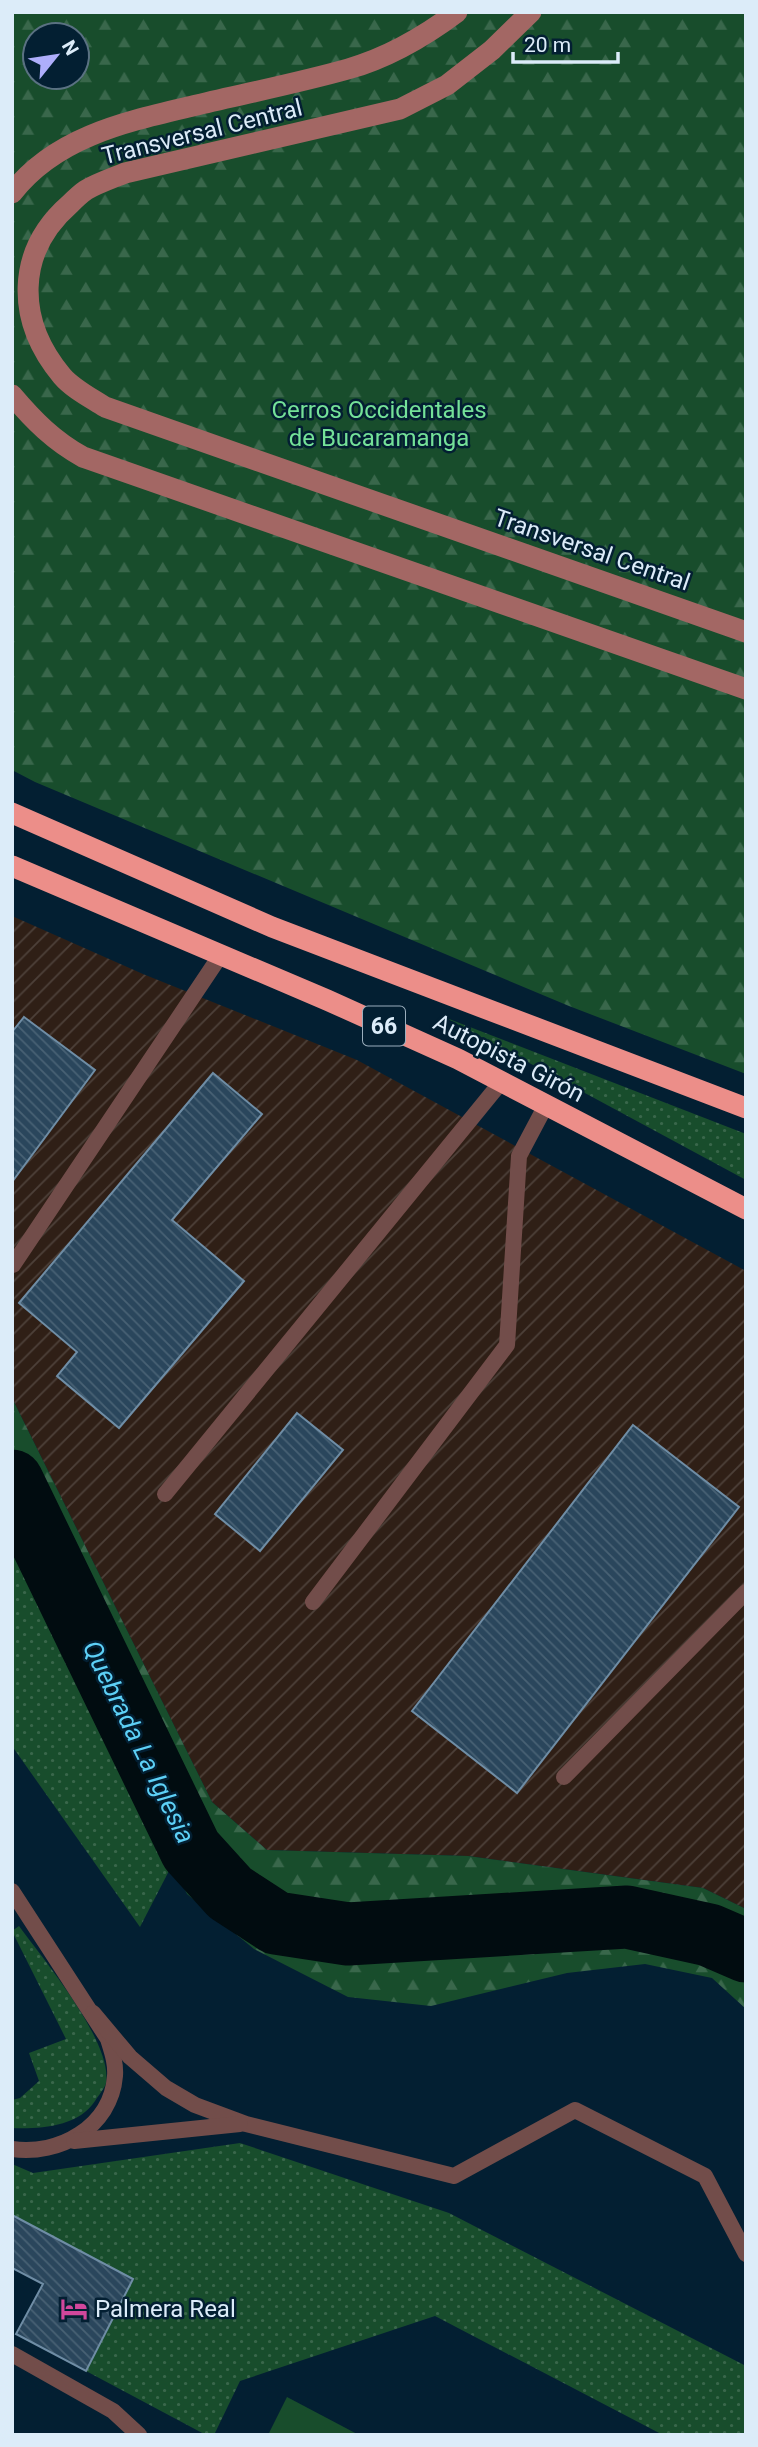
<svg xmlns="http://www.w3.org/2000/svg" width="758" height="2447" viewBox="0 0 758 2447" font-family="Roboto,sans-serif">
	<defs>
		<pattern id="industrial-furrows" width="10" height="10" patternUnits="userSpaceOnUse" patternTransform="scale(1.75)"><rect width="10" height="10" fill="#2f1f16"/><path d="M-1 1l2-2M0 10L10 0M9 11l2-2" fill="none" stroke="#4d4039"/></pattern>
		<pattern id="grass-dots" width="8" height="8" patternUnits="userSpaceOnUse" patternTransform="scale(1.75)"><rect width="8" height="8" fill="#184d2c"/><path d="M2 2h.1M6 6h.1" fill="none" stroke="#39674b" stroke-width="1.8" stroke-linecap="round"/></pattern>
		<pattern id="forest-firs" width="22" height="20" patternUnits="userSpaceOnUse" patternTransform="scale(1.75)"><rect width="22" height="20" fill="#184d2c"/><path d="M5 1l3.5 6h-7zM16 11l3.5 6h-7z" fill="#39674b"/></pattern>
		<pattern id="building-back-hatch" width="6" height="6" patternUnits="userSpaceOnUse" patternTransform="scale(1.75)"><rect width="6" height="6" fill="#2a465c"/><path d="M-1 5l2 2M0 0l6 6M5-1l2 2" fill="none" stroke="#486174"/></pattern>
	</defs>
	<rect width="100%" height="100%" fill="#031f32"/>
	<path fill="url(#industrial-furrows)" d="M12,916L143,974L357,1060L746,1271V1909L703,1888L468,1856L267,1850L212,1802L12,1398Z"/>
	<g fill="url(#grass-dots)">
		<path d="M444,1017L746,1134V1180Z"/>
		<path d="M12,1536L172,1865L140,1927L12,1746Z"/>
		<path d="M19,1926C43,1959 113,2042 106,2083C105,2088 98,2096 95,2101C78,2127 40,2129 12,2128V2100L20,2098L39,2081L29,2053L66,2039L12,1931Z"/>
		<path d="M240,2143L449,2213L746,2366V2435H663L435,2316L240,2381L214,2435H206L86,2371L133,2279L12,2215V2164L33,2173Z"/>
	</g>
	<g fill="url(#forest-firs)" fill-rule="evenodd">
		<path d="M12,12H746V1074L569,1006L35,782L12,770ZM35,35H77V77H35Z"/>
		<path d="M12,1398L212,1802L267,1850L468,1856L703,1888L746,1909V2009L712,1978L645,1964L567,1973L431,2006L348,1997L254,1949L187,1894L12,1536Z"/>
	</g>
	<path fill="#184d2c" d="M287,2397L359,2435H268Z"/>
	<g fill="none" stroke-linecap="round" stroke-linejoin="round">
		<path stroke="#010c10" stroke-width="63" d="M12,1481L191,1850L230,1893L276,1923L348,1934L627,1917L709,1935L746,1951"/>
	</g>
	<g fill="url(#building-back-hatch)" stroke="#6f8da5" stroke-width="2">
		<path d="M24,1017L95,1070L12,1182V1032Z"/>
		<path d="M213,1073L262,1114L172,1220L244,1281L119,1428L57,1376L77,1352L19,1303Z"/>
		<path d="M297,1413L343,1450L260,1551L215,1514Z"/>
		<path d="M633,1425L739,1507L517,1793L412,1711Z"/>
		<path d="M12,2215L133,2279L86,2371L16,2334L43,2284L12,2268Z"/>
	</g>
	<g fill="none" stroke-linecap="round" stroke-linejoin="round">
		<g stroke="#724d4a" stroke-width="16">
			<path d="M13,1265L220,956"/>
			<path d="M165,1494L502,1081"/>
			<path d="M313,1602L507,1345L519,1156L546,1105"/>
			<path d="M564,1777L746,1592"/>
			<path d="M12,1891L108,2039C112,2052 116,2063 115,2076C111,2127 59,2156 12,2149"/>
			<path d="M93,2013L130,2057L166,2088L195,2105L246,2124L454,2176L575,2110L705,2176L746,2254"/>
			<path d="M74,2141L240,2124"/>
			<path d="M12,2354L113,2411L139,2435"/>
		</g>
		<g stroke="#a36764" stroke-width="21">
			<path d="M531,12L492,50L447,85L400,109L125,173C113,178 98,183 86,190C80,194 75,199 70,204C15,252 16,321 62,376C73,389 91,398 105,407L746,632"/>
			<path d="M12,193C57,135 130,121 197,105C247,93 298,83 348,69C387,58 425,36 457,12"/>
			<path d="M12,395C34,421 54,441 83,457L746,689"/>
		</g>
		<g stroke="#ec8e89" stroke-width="21">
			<path d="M12,813L272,927L746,1108"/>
			<path d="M12,866L327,1000L458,1059L746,1209"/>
		</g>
	</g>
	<defs>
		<symbol id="hotel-bare" viewBox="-9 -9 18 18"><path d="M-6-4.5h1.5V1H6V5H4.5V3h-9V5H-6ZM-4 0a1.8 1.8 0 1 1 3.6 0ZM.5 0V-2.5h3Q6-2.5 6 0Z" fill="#d1479c" stroke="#031f32" stroke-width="2.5" paint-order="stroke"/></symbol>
	</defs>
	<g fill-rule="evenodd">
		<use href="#hotel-bare" x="55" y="2290" width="38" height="38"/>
	</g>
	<g text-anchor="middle" stroke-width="5" stroke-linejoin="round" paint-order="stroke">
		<rect fill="#031f32" stroke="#9baebd" stroke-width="2" x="363" y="1006.5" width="42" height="39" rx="5"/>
		<g font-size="23" font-weight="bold" fill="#dcecf9">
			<text x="384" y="1034">66</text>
		</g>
		<g font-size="24" fill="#dcecf9" stroke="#031f32">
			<text transform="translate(202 132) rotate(-14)" y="8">Transversal Central</text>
			<text transform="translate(592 550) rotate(19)" y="8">Transversal Central</text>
			<text transform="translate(509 1058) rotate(27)" y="8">Autopista Girón</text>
		</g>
		<g font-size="24" fill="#74e198" stroke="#031f32">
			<text x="379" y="418">Cerros Occidentales<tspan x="379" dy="28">de Bucaramanga</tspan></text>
		</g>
		<g font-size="24" fill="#dcecf9" stroke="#031f32" text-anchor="start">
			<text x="95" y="2317">Palmera Real</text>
		</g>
		<g font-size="26" font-style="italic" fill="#5dd0f6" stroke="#031f32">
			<text transform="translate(139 1742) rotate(64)" y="9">Quebrada La Iglesia</text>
		</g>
	</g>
	<rect width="758" height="2447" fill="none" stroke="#dcecf9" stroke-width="28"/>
	<g transform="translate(56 56) rotate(60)"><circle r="33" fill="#031f32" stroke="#5a7182" stroke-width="2"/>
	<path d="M0-5L12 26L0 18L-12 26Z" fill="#aeaefb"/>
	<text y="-10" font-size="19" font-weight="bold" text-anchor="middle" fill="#dcecf9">N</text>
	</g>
	<path d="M513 52v10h105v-10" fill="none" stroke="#dcecf9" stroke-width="3.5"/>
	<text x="524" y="52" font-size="21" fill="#dcecf9" stroke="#031f32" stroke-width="5" paint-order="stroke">20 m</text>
</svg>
